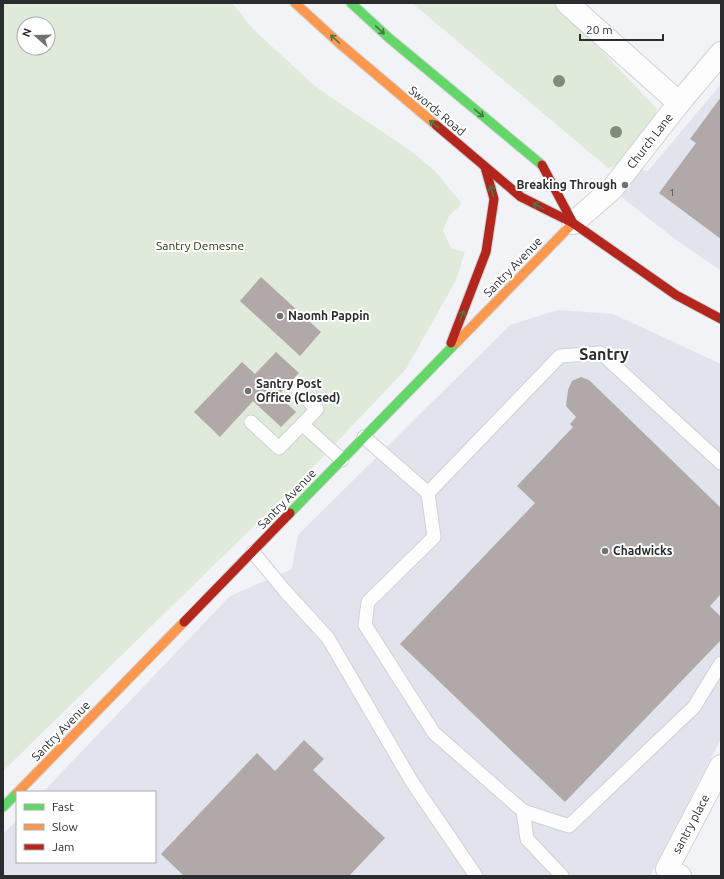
<svg xmlns="http://www.w3.org/2000/svg" width="724" height="879" viewBox="0 0 724 879" font-family="Ubuntu,sans-serif">
	<rect width="100%" height="100%" fill="#f1f3f6"/>
	<g fill="#e1e4ec">
		<path d="M721,84V271L675,239L619,195L638,169L648,171Z"/>
		<path d="M558,310L613,314L721,364V739L650,876H3V834L17,820V862H155V792H43L230,596L292,569L298,535L510,325Z"/>
	</g>
	<g fill="#dfeada" fill-rule="evenodd">
		<path d="M3,3H232L254,30L316,87L411,151L434,170L462,204L449,216L443,230L451,248L465,252L456,280L406,369L297,484L3,771ZM24,24H48V48H24Z"/>
		<path d="M412,3H556L657,109L652,127L632,160L608,168Z"/>
	</g>
	<g fill="#b0a9a7">
		<path d="M721,97V239L659,193L696,143L690,139Z"/>
		<path d="M261,277L321,332L300,356L240,301Z"/>
		<path d="M276,352L299,373L278,395L296,412L281,427L253,401L220,437L194,412L242,362L255,374Z"/>
		<path d="M581,377L589,380L721,508V594L710,606L721,617V640L565,802L400,644L535,503L517,486L573,427L570,424L576,417L566,406L568,390L572,381Z"/>
		<path d="M304,740L324,759L313,770L385,838L349,876H184L161,854L257,753L275,771Z"/>
	</g>
	<g fill="none" stroke-linecap="round" stroke-linejoin="round">
		<defs>
			<g id="lane">
				<path d="M251,422L279,448L317,409L298,391"/>
				<path d="M303,425L342,460"/>
				<path d="M364,437L428,493L434,537L368,602L365,625L434,733L523,811L569,826L694,707L721,663"/>
				<path d="M428,493L560,356L601,353L721,463"/>
				<path d="M253,552L285,591L328,638L412,782L476,876"/>
				<path d="M523,811L527,839L562,876"/>
			</g>
			<g id="street">
				<path d="M567,3L679,103"/>
				<path d="M573,223L612,189L679,103L721,53"/>
				<path d="M680,876L667,869L721,766"/>
			</g>
			<g id="fast">
				<path d="M351,3L389,38L542,165"/>
				<path d="M290,513L456,343"/>
				<path d="M3,807L17,793"/>
			</g>
			<g id="slow">
				<path d="M295,3L339,43L436,125"/>
				<path d="M456,343L573,223"/>
				<path d="M18,792L184,622"/>
			</g>
			<g id="jam">
				<path d="M436,125L521,197L573,223L676,295L721,319"/>
				<path d="M542,165L573,223"/>
				<path d="M451,343L486,252L494,199L485,167"/>
				<path d="M184,622L290,513"/>
			</g>
		</defs>
		<use href="#lane" stroke="#cfd1d3" stroke-width="15"/>
		<use href="#street" stroke="#cfd1d3" stroke-width="24"/>
		<use href="#fast" stroke="#cfd1d3" stroke-width="11"/>
		<use href="#slow" stroke="#cfd1d3" stroke-width="11"/>
		<use href="#jam" stroke="#cfd1d3" stroke-width="11"/>
		<use href="#lane" stroke="#fdfdfe" stroke-width="13"/>
		<use href="#street" stroke="#fdfdfe" stroke-width="22"/>
		<use href="#fast" stroke="#63d668" stroke-width="9"/>
		<use href="#slow" stroke="#ff974d" stroke-width="9"/>
		<use href="#jam" stroke="#b3261e" stroke-width="9"/>
	</g>
	<g fill="#808c75">
		<circle cx="559" cy="81" r="6"/>
		<circle cx="616" cy="132" r="6"/>
	</g>
	<defs><path id="oneway-shaft" d="M-6 0H5M1.5-3L5.5 0L1.5 3" fill="none" stroke-width="1.6" stroke-linecap="round" stroke-linejoin="round"/></defs>
	<g stroke="#447848">
		<use href="#oneway-shaft" transform="translate(380 30) rotate(43)"/>
		<use href="#oneway-shaft" transform="translate(335 39) rotate(-138)"/>
		<use href="#oneway-shaft" transform="translate(479 113) rotate(40)"/>
		<use href="#oneway-shaft" transform="translate(434 124) rotate(-140)"/>
		<use href="#oneway-shaft" transform="translate(492 191) rotate(-106)"/>
		<use href="#oneway-shaft" transform="translate(538 206) rotate(-153)"/>
		<use href="#oneway-shaft" transform="translate(462 316) rotate(-69)"/>
	</g>
	<g fill="#707274" stroke="#fff" stroke-width="1.5">
		<circle cx="625" cy="185" r="4"/>
		<circle cx="280" cy="316" r="4"/>
		<circle cx="248" cy="391" r="4"/>
		<circle cx="605" cy="551" r="4"/>
	</g>
	<g text-anchor="middle" stroke-width="4" stroke-linejoin="round" paint-order="stroke">
		<g font-size="10" fill="#4c4b4c">
			<text x="672" y="196">1</text>
		</g>
		<g font-size="12" fill="#2b2c2e" stroke="#fff">
			<text transform="translate(437 111) rotate(40)" y="4">Swords Road</text>
			<text transform="translate(650 141) rotate(-52)" y="4">Church Lane</text>
			<text transform="translate(513 267) rotate(-46)" y="4">Santry Avenue</text>
			<text transform="translate(287 499) rotate(-46)" y="4">Santry Avenue</text>
			<text transform="translate(61 731) rotate(-46)" y="4">Santry Avenue</text>
			<text transform="translate(691 824) rotate(-62)" y="4">santry place</text>
		</g>
		<g font-size="12" font-weight="bold" fill="#2b2c2e" stroke="#fff" text-anchor="start">
			<text x="617" y="189" text-anchor="end">Breaking Through</text>
			<text x="288" y="320">Naomh Pappin</text>
			<text x="256" y="388">Santry Post<tspan x="256" dy="14">Office (Closed)</tspan></text>
			<text x="613" y="555">Chadwicks</text>
		</g>
		<g font-size="12" fill="#23380c" stroke="#fff">
			<text x="200" y="250">Santry Demesne</text>
		</g>
		<g font-size="16" font-weight="bold" fill="#2b2c2e" stroke="#fff">
			<text x="604" y="360">Santry</text>
		</g>
	</g>
	<rect width="724" height="879" fill="none" stroke="#2b2c2e" stroke-width="8"/>
	<rect x="16" y="791" width="140" height="72" fill="#ffffff" stroke="#aaabab"/>
	<rect x="24" y="804" width="20" height="6" fill="#63d668" stroke="#aaabab"/>
	<text x="52" y="811" font-size="12" fill="#2b2c2e">Fast</text>
	<rect x="24" y="824" width="20" height="6" fill="#ff974d" stroke="#aaabab"/>
	<text x="52" y="831" font-size="12" fill="#2b2c2e">Slow</text>
	<rect x="24" y="844" width="20" height="6" fill="#b3261e" stroke="#aaabab"/>
	<text x="52" y="851" font-size="12" fill="#2b2c2e">Jam</text>
	<g transform="translate(36 36) rotate(290)"><circle r="19" fill="#ffffff" stroke="#aaabab"/>
	<path d="M0-3L7 15L0 10L-7 15Z" fill="#707274"/>
	<text y="-6" font-size="11" font-weight="bold" text-anchor="middle" fill="#2b2c2e">N</text>
	</g>
	<path d="M580 34v6h83v-6" fill="none" stroke="#2b2c2e" stroke-width="2"/>
	<text x="586" y="34" font-size="12" fill="#2b2c2e" stroke="#ffffff" stroke-width="3" paint-order="stroke">20 m</text>
</svg>
